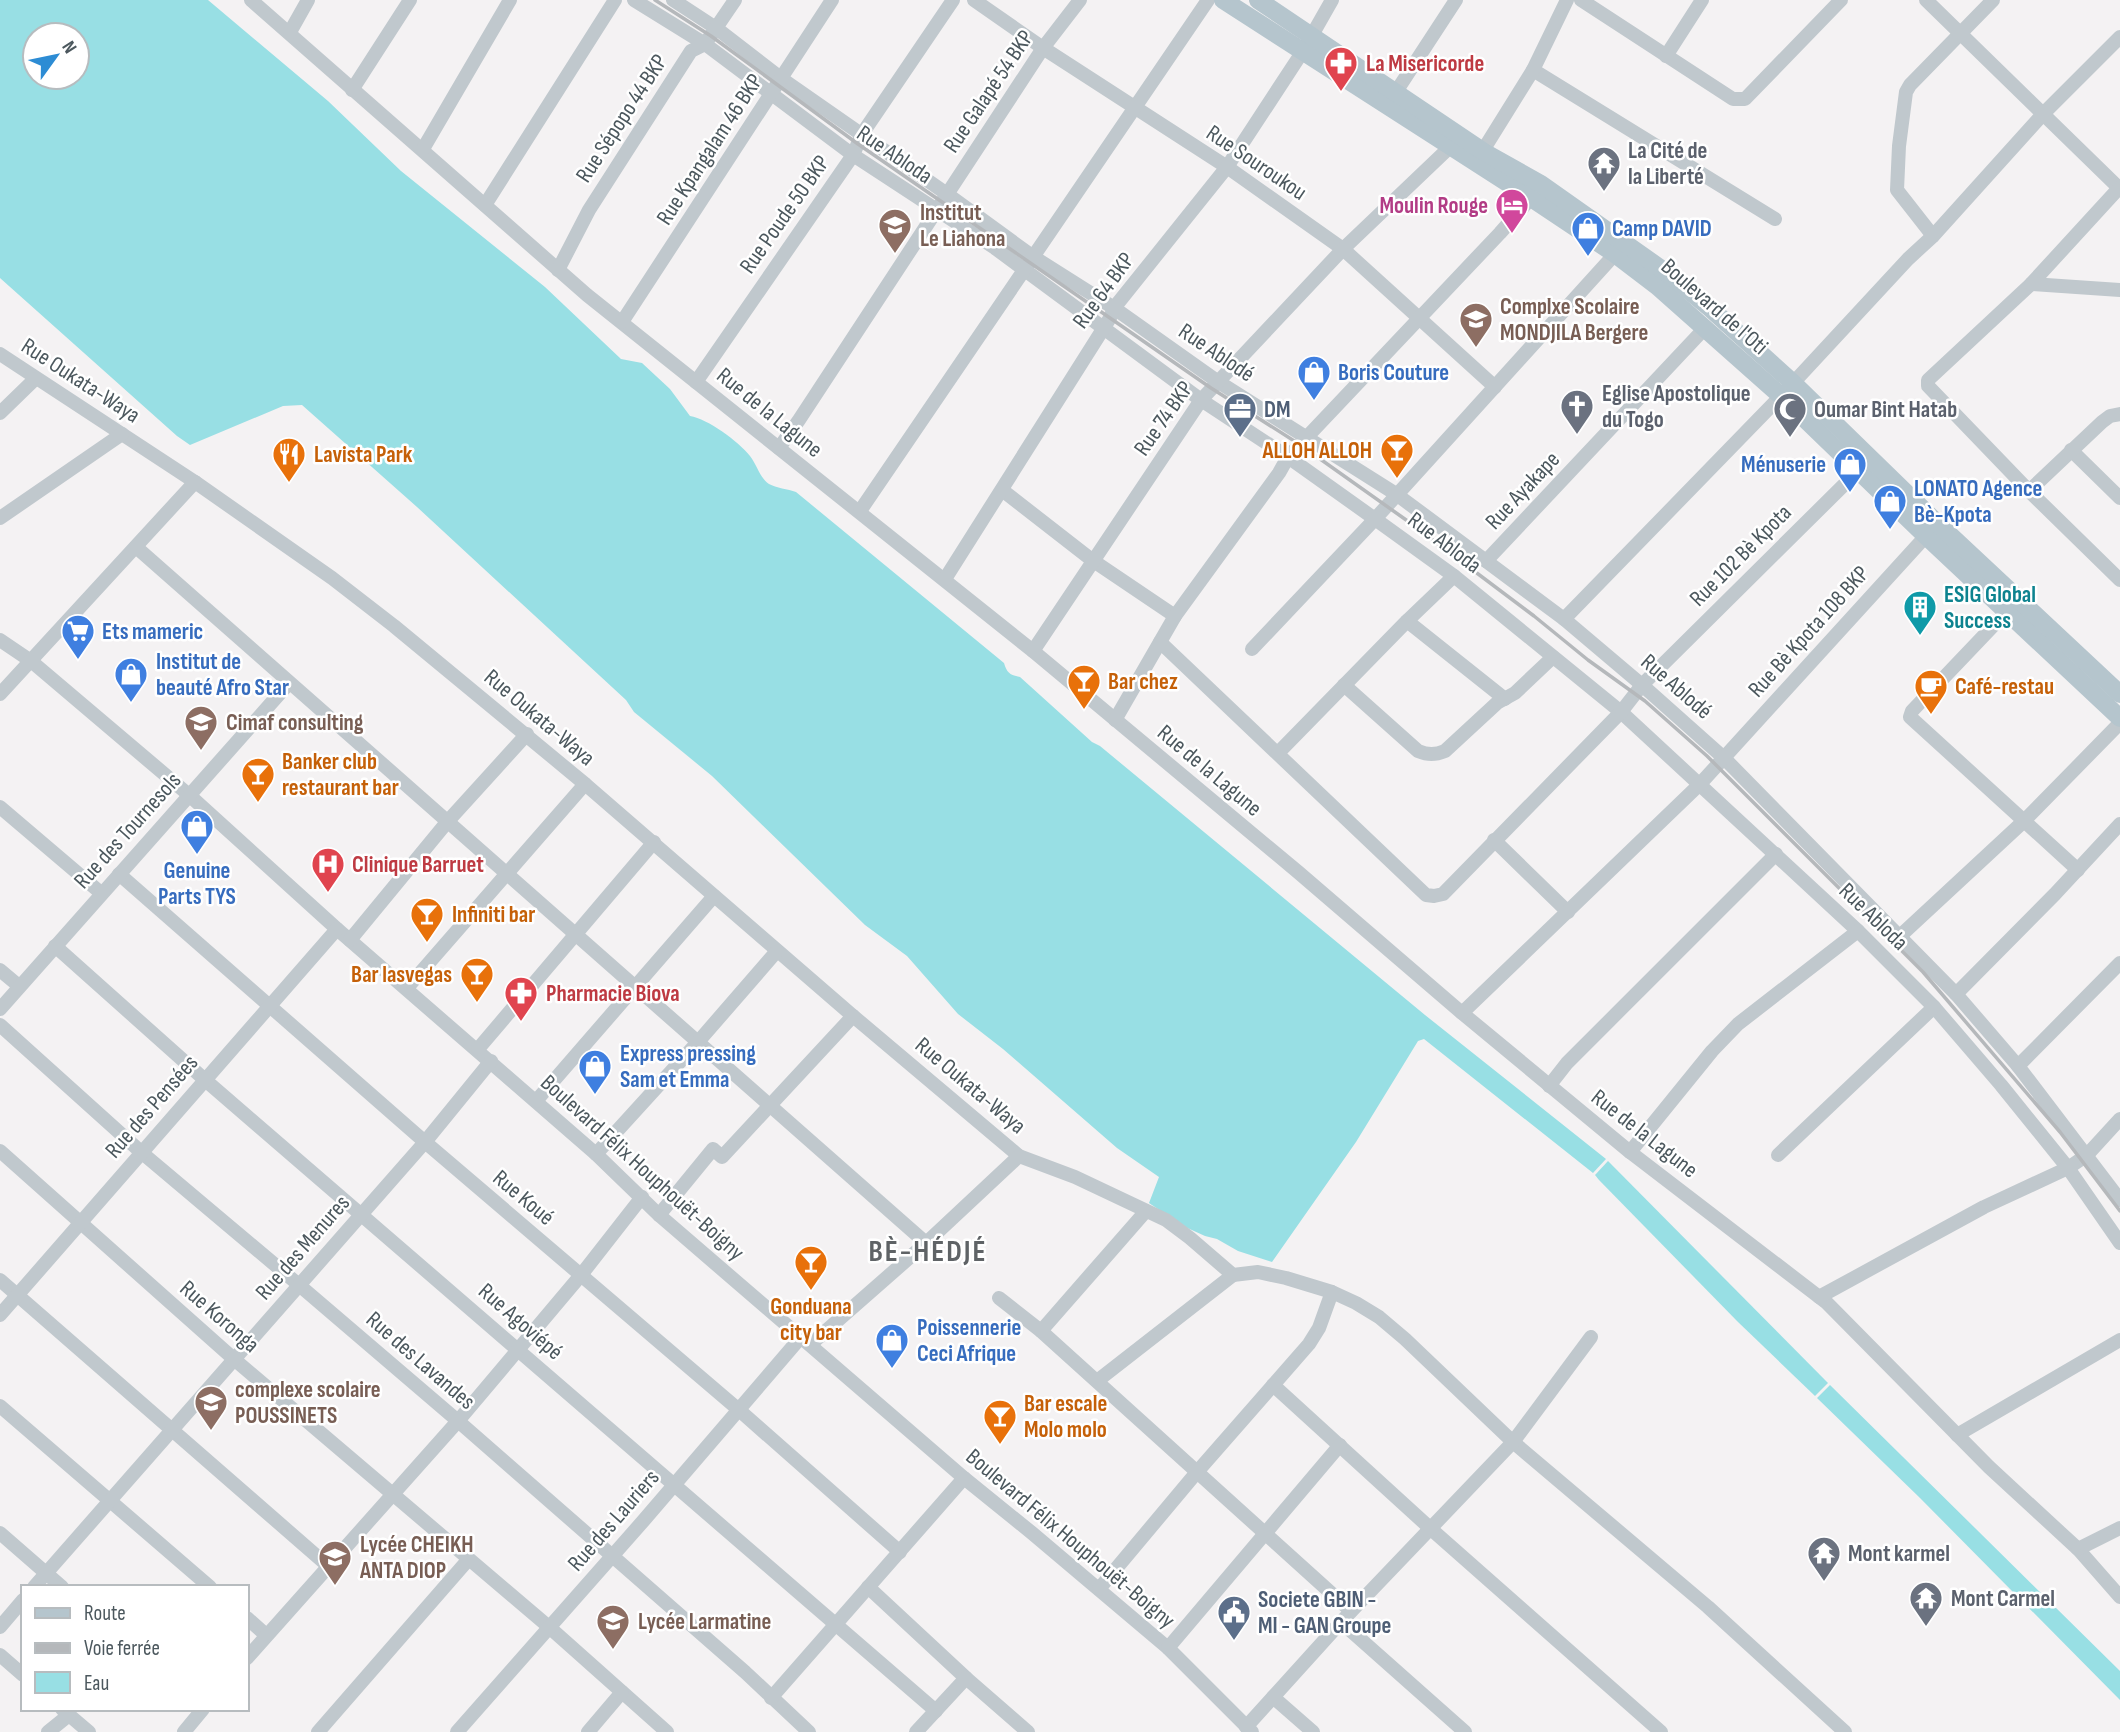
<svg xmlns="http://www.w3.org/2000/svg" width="2120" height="1732" viewBox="0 0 2120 1732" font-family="'Sofia Sans Condensed',sans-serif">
	<rect width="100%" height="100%" fill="#f4f2f3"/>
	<g fill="#98dfe4" fill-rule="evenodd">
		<path d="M0,0H208L328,101L401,171L545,287L621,359L642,363L670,389L690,416C708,419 738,441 750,456C757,465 760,478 769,484C776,488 788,489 796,492L1004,663C1007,673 1010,675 1020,677L1092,742L1100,746L1425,1015L1606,1159L1593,1173L1424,1039L1418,1041L1356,1142L1272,1262L1238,1251L1217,1239L1205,1236L1183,1226L1149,1203L1159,1177L1117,1148L1003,1049L958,1014L907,956L865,925L712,776L634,712L626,700L417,507L302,405L283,406L190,445L177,436L0,278ZM35,35H77V77H35Z"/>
		<path d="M1608,1161L1828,1383L1815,1396L1738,1322L1599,1180L1595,1175Z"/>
		<path d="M1830,1385L2120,1671V1700L1920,1498L1817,1398Z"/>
	</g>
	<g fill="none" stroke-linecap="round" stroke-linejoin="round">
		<g stroke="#c0c8cd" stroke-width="14">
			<path d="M251,0L587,295L1033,651L1298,872L1462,1013L1630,1152L1827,1303L1989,1467L2078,1549L2120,1597"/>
			<path d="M634,0L705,44L853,155L995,248L1201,400L1288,457L1375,519L1454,576L1621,712L1858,931L1934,1007L2001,1085L2068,1168L2120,1243"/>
			<path d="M673,0L716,28L782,79L947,194L1032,256L1114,308L1217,381L1396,494L1564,619L1642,685L1724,758L1956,994L2018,1066L2120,1200"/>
			<path d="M974,0L1043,48L1227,167L1343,249L1495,387"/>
			<path d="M1581,0L1733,99H1745L1841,0"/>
			<path d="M1926,0L2119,188"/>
			<path d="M290,32L308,0"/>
			<path d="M1666,56L1702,0"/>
			<path d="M1533,70L1775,219"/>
			<path d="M352,90L410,0"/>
			<path d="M1390,101L1456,0"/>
			<path d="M423,149L510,0"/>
			<path d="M1477,160L1533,70L1567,0"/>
			<path d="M2120,187L2031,284L1928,380V386L2029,491L2120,580"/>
			<path d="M485,205L615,0"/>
			<path d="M1933,236L1897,190L1899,146L1906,92L1910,85L1993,0"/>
			<path d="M558,270L589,210L691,51L705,44L735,0"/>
			<path d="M2031,284L2120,290"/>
			<path d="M622,322L832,0"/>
			<path d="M0,354L195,482L332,578L394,626L585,784L853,1016L1019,1156L1075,1177L1166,1220L1190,1238L1233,1275L1258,1272L1286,1278L1332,1292L1356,1303L1379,1317L1405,1339L1513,1442L1708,1607L1845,1732"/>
			<path d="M696,382L853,155L862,134L953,0"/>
			<path d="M0,413L35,379"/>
			<path d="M779,448L799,420L1043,48L1080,0"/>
			<path d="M2071,450L2120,498"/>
			<path d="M1002,490L1092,560L1175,616"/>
			<path d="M2029,491L2102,422L2110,416L2120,414"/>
			<path d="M860,511L1208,0"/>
			<path d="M0,518L122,434"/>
			<path d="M136,547L926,1243"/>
			<path d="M1486,561L1705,328"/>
			<path d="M945,579L1110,318L1114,308L1227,167L1303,51L1332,0"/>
			<path d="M2013,605L1912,711L1910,717L2078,870"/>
			<path d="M1564,619L1781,396L1908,259L1933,236L2043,114L2120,37"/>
			<path d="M1407,621L1505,699"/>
			<path d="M0,640L31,661L189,795L337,929L596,1154L659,1215L964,1478L1032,1533L1168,1648L1252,1732"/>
			<path d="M1160,642L1426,895L1434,896L1443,894L1621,712L1642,685L1865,464"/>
			<path d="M1252,649L1375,519L1615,254"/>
			<path d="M1033,651L1201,400L1343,249L1450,147"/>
			<path d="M1344,685L1418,751C1428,755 1435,755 1445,751L1497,703L1515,693L1553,657"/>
			<path d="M0,694L195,482"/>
			<path d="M1115,720L1175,616L1279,473L1288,457L1500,233L1531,198"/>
			<path d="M1278,753L1407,621L1454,576"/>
			<path d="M0,807L101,893"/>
			<path d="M1494,840L1568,912"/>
			<path d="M119,874L425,1142L739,1410L900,1552"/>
			<path d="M1900,936L2024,821L2120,723"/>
			<path d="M350,940L448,821L527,734"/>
			<path d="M55,946L204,1079L936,1711"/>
			<path d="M0,970L19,986"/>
			<path d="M407,988L585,784"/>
			<path d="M1956,994L2055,894L2120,824"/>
			<path d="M0,1009L289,683"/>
			<path d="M1462,1013L1700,784L1926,536"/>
			<path d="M0,1025L141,1152L299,1285L458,1421L745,1672L809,1732"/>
			<path d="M478,1049L654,842"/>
			<path d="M2018,1066L2120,963"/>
			<path d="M1549,1086L1567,1063L1776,854"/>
			<path d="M536,1101L714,896"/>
			<path d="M0,1151L235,1360L549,1627L667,1732"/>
			<path d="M1630,1152L1712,1051L1738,1024L1858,931"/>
			<path d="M596,1154L698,1042L777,951"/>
			<path d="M1778,1155L1934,1007"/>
			<path d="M659,1215L713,1149L722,1157L853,1016"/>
			<path d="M0,1280L327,1565"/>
			<path d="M1819,1297L1984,1207L2068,1168L2087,1155L2120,1119"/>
			<path d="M999,1298L1041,1331L1351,1611"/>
			<path d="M0,1315L337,929"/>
			<path d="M1041,1331L1146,1211"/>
			<path d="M811,1344L926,1243L1019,1156"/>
			<path d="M1097,1381L1233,1275"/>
			<path d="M1273,1385L1431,1529L1661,1732"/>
			<path d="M0,1406L210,1587"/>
			<path d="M1957,1435L2120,1340"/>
			<path d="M0,1533L62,1587"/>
			<path d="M2078,1549L2120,1528"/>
			<path d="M34,1587L425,1142L491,1061"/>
			<path d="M868,1587L966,1678L1028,1732"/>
			<path d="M1099,1589L1197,1472L1309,1344L1319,1328L1332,1292"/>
			<path d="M247,1618L266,1635"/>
			<path d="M1341,1622L1465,1732"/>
			<path d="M0,1627L23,1600"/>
			<path d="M1168,1648L1340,1445"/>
			<path d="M0,1655L23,1675"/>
			<path d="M247,1658L458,1421L581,1275L642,1197"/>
			<path d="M1273,1697L1313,1732"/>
			<path d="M771,1698L964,1478"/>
			<path d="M62,1709L89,1732"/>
			<path d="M1246,1727L1341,1622L1513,1442L1591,1337"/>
			<path d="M48,1732L69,1715"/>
			<path d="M184,1732L203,1709"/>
			<path d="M318,1732L468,1560"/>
			<path d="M457,1732L644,1520L801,1337"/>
			<path d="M588,1732L622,1692"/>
			<path d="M916,1732L966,1678"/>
		</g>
		<g stroke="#b5c5cd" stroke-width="18">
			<path d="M1223,0L1531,198L1615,254L1657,286L1781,396L1926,536L2120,718"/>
			<path d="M1258,0L1484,152L1541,184L1667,273L1710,308L1793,383L1937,523L2120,694"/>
		</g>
		<path stroke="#b5b8bb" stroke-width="3.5" d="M655,0L711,36L858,144L1110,318L1211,388L1299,444L1409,522L1534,616L1588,660L1645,701L1707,756L1923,972L2060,1132L2120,1211"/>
	</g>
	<defs>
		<symbol id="pharmacy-pin" viewBox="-11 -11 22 30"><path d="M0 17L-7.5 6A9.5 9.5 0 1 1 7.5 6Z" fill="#e0444e" stroke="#fff"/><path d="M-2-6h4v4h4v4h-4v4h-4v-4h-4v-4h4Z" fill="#fff"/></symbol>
		<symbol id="temple-pin" viewBox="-11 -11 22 30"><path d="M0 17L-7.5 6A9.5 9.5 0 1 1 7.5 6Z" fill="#6b7280" stroke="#fff"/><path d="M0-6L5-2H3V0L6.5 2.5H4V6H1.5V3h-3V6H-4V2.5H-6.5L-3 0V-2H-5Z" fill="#fff"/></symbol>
		<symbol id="hotel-pin" viewBox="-11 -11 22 30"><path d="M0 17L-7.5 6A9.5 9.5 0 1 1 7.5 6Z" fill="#d1479c" stroke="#fff"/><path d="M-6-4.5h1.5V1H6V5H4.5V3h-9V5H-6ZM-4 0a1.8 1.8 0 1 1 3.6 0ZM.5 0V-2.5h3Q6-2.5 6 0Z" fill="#fff"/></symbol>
		<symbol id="school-pin" viewBox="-11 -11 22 30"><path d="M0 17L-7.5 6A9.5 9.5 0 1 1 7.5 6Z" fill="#8d6e63" stroke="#fff"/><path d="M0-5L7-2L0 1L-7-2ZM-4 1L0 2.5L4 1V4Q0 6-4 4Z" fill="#fff"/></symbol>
		<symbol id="shop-pin" viewBox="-11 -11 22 30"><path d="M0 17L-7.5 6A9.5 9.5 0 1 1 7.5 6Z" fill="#3f7fe0" stroke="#fff"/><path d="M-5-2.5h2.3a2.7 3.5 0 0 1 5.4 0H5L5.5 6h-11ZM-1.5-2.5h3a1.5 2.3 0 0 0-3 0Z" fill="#fff"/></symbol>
		<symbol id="church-pin" viewBox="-11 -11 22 30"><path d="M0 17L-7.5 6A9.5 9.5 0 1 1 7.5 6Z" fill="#6b7280" stroke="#fff"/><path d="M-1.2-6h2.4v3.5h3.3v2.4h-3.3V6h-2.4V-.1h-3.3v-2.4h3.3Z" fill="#fff"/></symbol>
		<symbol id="office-pin" viewBox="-11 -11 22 30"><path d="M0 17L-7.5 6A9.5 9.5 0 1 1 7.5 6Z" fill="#5c6f8a" stroke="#fff"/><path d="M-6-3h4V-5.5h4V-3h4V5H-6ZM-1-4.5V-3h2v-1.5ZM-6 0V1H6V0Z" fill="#fff"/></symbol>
		<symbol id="mosque-pin" viewBox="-11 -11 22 30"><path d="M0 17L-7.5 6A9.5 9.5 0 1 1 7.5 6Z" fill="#6b7280" stroke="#fff"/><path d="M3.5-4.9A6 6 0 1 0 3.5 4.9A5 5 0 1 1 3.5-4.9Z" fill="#fff"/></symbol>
		<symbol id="bar-pin" viewBox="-11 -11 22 30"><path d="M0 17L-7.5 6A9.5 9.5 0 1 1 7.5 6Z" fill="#e8710a" stroke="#fff"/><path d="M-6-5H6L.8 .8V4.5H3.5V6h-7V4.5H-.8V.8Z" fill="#fff"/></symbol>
		<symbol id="restaurant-pin" viewBox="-11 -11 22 30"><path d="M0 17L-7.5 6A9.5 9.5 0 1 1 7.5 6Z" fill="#e8710a" stroke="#fff"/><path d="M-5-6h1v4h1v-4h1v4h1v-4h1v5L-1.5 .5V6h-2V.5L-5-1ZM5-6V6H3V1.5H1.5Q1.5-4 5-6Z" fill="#fff"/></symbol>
		<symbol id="building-pin" viewBox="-11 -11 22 30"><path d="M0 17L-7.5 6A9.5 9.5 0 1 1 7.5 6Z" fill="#0f9aa8" stroke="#fff"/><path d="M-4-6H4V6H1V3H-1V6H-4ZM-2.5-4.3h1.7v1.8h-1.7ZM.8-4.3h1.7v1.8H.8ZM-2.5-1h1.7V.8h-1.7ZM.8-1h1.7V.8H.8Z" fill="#fff"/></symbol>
		<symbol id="supermarket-pin" viewBox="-11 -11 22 30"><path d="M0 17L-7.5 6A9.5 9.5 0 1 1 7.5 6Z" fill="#3f7fe0" stroke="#fff"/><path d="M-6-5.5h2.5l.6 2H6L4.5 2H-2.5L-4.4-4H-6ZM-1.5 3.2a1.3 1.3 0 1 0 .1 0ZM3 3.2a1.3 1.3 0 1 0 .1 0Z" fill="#fff"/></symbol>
		<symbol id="cafe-pin" viewBox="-11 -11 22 30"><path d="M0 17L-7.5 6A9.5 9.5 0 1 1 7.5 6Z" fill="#e8710a" stroke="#fff"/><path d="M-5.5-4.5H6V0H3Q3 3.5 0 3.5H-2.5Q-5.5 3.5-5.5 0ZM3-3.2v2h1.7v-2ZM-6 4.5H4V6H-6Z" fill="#fff"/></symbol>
		<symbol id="hospital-pin" viewBox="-11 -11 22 30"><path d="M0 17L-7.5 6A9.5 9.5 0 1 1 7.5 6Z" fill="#e0444e" stroke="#fff"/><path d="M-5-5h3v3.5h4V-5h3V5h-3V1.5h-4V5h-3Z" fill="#fff"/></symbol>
		<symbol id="civic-pin" viewBox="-11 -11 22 30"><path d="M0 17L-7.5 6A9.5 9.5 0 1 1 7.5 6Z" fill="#5c6f8a" stroke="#fff"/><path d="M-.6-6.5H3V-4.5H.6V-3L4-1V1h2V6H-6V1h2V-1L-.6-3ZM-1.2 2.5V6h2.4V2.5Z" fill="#fff"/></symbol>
	</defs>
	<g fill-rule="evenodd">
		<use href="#pharmacy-pin" x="1322" y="44" width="38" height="52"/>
		<use href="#temple-pin" x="1585" y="144" width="38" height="52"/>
		<use href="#hotel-pin" x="1493" y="186" width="38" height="52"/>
		<use href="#school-pin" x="876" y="206" width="38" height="52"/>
		<use href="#shop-pin" x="1569" y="209" width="38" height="52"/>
		<use href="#school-pin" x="1457" y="300" width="38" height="52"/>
		<use href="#shop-pin" x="1295" y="353" width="38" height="52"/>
		<use href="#church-pin" x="1558" y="387" width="38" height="52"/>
		<use href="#office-pin" x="1221" y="390" width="38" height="52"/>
		<use href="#mosque-pin" x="1771" y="390" width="38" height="52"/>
		<use href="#bar-pin" x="1378" y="431" width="38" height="52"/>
		<use href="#restaurant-pin" x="270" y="435" width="38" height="52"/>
		<use href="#shop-pin" x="1831" y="445" width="38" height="52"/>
		<use href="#shop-pin" x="1871" y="482" width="38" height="52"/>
		<use href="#building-pin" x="1901" y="588" width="38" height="52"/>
		<use href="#supermarket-pin" x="59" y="612" width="38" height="52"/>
		<use href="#shop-pin" x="112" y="655" width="38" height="52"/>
		<use href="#bar-pin" x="1065" y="662" width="38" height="52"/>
		<use href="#cafe-pin" x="1912" y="667" width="38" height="52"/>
		<use href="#school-pin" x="182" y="703" width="38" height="52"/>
		<use href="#bar-pin" x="239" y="755" width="38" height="52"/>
		<use href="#shop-pin" x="178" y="807" width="38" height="52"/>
		<use href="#hospital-pin" x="309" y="845" width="38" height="52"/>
		<use href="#bar-pin" x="408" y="895" width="38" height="52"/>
		<use href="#bar-pin" x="458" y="955" width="38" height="52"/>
		<use href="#pharmacy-pin" x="502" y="974" width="38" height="52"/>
		<use href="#shop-pin" x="576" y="1047" width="38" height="52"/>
		<use href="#bar-pin" x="792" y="1243" width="38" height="52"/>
		<use href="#shop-pin" x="873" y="1321" width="38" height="52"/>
		<use href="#school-pin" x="192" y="1383" width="38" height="52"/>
		<use href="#bar-pin" x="981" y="1397" width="38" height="52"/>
		<use href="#temple-pin" x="1805" y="1534" width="38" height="52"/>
		<use href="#school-pin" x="316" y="1538" width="38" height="52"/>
		<use href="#temple-pin" x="1907" y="1579" width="38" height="52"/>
		<use href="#civic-pin" x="1215" y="1593" width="38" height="52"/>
		<use href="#school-pin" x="594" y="1602" width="38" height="52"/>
	</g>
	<g text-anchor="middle" stroke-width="5" stroke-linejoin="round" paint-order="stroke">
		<g font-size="23" font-weight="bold" fill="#be3a42" stroke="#fff" text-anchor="start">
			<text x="1366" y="71">La Misericorde</text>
			<text x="352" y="872">Clinique Barruet</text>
			<text x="546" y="1001">Pharmacie Biova</text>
		</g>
		<g font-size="23" fill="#4c585e" stroke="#fff">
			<text transform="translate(988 91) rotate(-56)" y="8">Rue Galapé 54 BKP</text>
			<text transform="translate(621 118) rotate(-57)" y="8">Rue Sépopo 44 BKP</text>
			<text transform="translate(709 149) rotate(-57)" y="8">Rue Kpangalam 46 BKP</text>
			<text transform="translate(895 154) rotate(34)" y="8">Rue Abloda</text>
			<text transform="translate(1257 162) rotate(34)" y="8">Rue Souroukou</text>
			<text transform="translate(784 214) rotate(-55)" y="8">Rue Poude 50 BKP</text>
			<text transform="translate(1103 290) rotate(-54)" y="8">Rue 64 BKP</text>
			<text transform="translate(1715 306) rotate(41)" y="8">Boulevard de l'Oti</text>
			<text transform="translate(1217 352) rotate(34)" y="8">Rue Ablodé</text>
			<text transform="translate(81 380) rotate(33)" y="8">Rue Oukata-Waya</text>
			<text transform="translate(770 412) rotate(39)" y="8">Rue de la Lagune</text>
			<text transform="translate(1163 418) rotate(-55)" y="8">Rue 74 BKP</text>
			<text transform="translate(1522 490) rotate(-47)" y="8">Rue Ayakape</text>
			<text transform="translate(1445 542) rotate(37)" y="8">Rue Abloda</text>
			<text transform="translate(1740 555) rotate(-45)" y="8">Rue 102 Bè Kpota</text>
			<text transform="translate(1808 631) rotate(-48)" y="8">Rue Bè Kpota 108 BKP</text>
			<text transform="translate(1677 686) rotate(41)" y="8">Rue Ablodé</text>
			<text transform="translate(540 717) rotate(40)" y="8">Rue Oukata-Waya</text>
			<text transform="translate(1210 770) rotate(40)" y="8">Rue de la Lagune</text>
			<text transform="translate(127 830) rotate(-48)" y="8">Rue des Tournesols</text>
			<text transform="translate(1874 916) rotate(44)" y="8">Rue Abloda</text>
			<text transform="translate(971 1085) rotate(40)" y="8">Rue Oukata-Waya</text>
			<text transform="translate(151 1106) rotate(-49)" y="8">Rue des Pensées</text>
			<text transform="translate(1645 1133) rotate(38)" y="8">Rue de la Lagune</text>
			<text transform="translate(643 1167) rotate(42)" y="8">Boulevard Félix Houphouët-Boigny</text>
			<text transform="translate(524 1197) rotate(40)" y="8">Rue Koué</text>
			<text transform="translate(302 1247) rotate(-49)" y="8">Rue des Menures</text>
			<text transform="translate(220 1316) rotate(41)" y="8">Rue Koronga</text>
			<text transform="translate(521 1321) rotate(41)" y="8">Rue Agoviépé</text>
			<text transform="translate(421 1360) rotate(41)" y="8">Rue des Lavandes</text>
			<text transform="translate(613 1520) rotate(-49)" y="8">Rue des Lauriers</text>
			<text transform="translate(1071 1538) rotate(40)" y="8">Boulevard Félix Houphouët-Boigny</text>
		</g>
		<g font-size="23" font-weight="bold" fill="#5b616d" stroke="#fff" text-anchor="start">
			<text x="1628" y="158">La Cité de<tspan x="1628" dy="26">la Liberté</tspan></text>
			<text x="1602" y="401">Eglise Apostolique<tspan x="1602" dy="26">du Togo</tspan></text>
			<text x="1814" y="417">Oumar Bint Hatab</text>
			<text x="1848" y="1561">Mont karmel</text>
			<text x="1951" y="1606">Mont Carmel</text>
		</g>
		<g font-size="23" font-weight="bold" fill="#b23c85" stroke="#fff" text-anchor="end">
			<text x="1488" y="213">Moulin Rouge</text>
		</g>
		<g font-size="23" font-weight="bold" fill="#785e54" stroke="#fff" text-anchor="start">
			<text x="920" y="220">Institut<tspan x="920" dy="26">Le Liahona</tspan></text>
			<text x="1500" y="314">Complxe Scolaire<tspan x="1500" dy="26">MONDJILA Bergere</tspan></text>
			<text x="226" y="730">Cimaf consulting</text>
			<text x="235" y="1397">complexe scolaire<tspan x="235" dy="26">POUSSINETS</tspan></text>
			<text x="360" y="1552">Lycée CHEIKH<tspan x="360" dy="26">ANTA DIOP</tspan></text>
			<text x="638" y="1629">Lycée Larmatine</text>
		</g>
		<g font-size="23" font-weight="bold" fill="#366cbe" stroke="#fff" text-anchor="start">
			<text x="1612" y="236">Camp DAVID</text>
			<text x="1338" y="380">Boris Couture</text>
			<text x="1826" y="472" text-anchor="end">Ménuserie</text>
			<text x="1914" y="496">LONATO Agence<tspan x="1914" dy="26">Bè-Kpota</tspan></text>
			<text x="102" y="639">Ets mameric</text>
			<text x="156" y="669">Institut de<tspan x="156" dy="26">beauté Afro Star</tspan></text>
			<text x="197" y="878" text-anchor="middle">Genuine<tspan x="197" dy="26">Parts TYS</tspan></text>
			<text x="620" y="1061">Express pressing<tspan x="620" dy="26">Sam et Emma</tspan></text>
			<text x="917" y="1335">Poissennerie<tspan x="917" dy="26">Ceci Afrique</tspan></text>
		</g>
		<g font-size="23" font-weight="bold" fill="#4e5e75" stroke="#fff" text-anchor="start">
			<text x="1264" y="417">DM</text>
			<text x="1258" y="1607">Societe GBIN -<tspan x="1258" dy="26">MI - GAN Groupe</tspan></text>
		</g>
		<g font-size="23" font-weight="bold" fill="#c56008" stroke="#fff" text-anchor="start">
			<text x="1372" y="458" text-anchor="end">ALLOH ALLOH</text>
			<text x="314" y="462">Lavista Park</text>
			<text x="1108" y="689">Bar chez</text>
			<text x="1955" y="694">Café-restau</text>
			<text x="282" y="769">Banker club<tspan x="282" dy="26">restaurant bar</tspan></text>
			<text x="452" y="922">Infiniti bar</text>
			<text x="452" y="982" text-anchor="end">Bar lasvegas</text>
			<text x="811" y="1314" text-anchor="middle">Gonduana<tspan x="811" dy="26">city bar</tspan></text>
			<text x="1024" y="1411">Bar escale<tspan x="1024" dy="26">Molo molo</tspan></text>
		</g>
		<g font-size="23" font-weight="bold" fill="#0d838f" stroke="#fff" text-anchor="start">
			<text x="1944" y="602">ESIG Global<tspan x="1944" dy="26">Success</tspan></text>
		</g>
		<g font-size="30" font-weight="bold" letter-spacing="2" fill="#5f6366" stroke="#fff">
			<text x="928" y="1261">BÈ-HÉDJÉ</text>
		</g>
	</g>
	<rect x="21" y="1585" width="228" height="126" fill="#ffffff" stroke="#b7bcbf" stroke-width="2"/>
	<rect x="35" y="1608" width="35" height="10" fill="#b5c5cd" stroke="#b7bcbf" stroke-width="2"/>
	<text x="84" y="1620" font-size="21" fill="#4c585e">Route</text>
	<rect x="35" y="1643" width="35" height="10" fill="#b5b8bb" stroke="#b7bcbf" stroke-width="2"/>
	<text x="84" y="1655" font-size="21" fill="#4c585e">Voie ferrée</text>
	<rect x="35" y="1672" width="35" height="21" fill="#98dfe4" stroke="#b7bcbf" stroke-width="2"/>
	<text x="84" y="1690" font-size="21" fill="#4c585e">Eau</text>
	<g transform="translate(56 56) rotate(57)"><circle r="33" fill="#ffffff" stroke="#b7bcbf" stroke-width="2"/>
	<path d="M0-5L12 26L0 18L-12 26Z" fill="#2d8cd4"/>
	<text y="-10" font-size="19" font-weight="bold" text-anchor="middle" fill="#4c585e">N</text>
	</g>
</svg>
